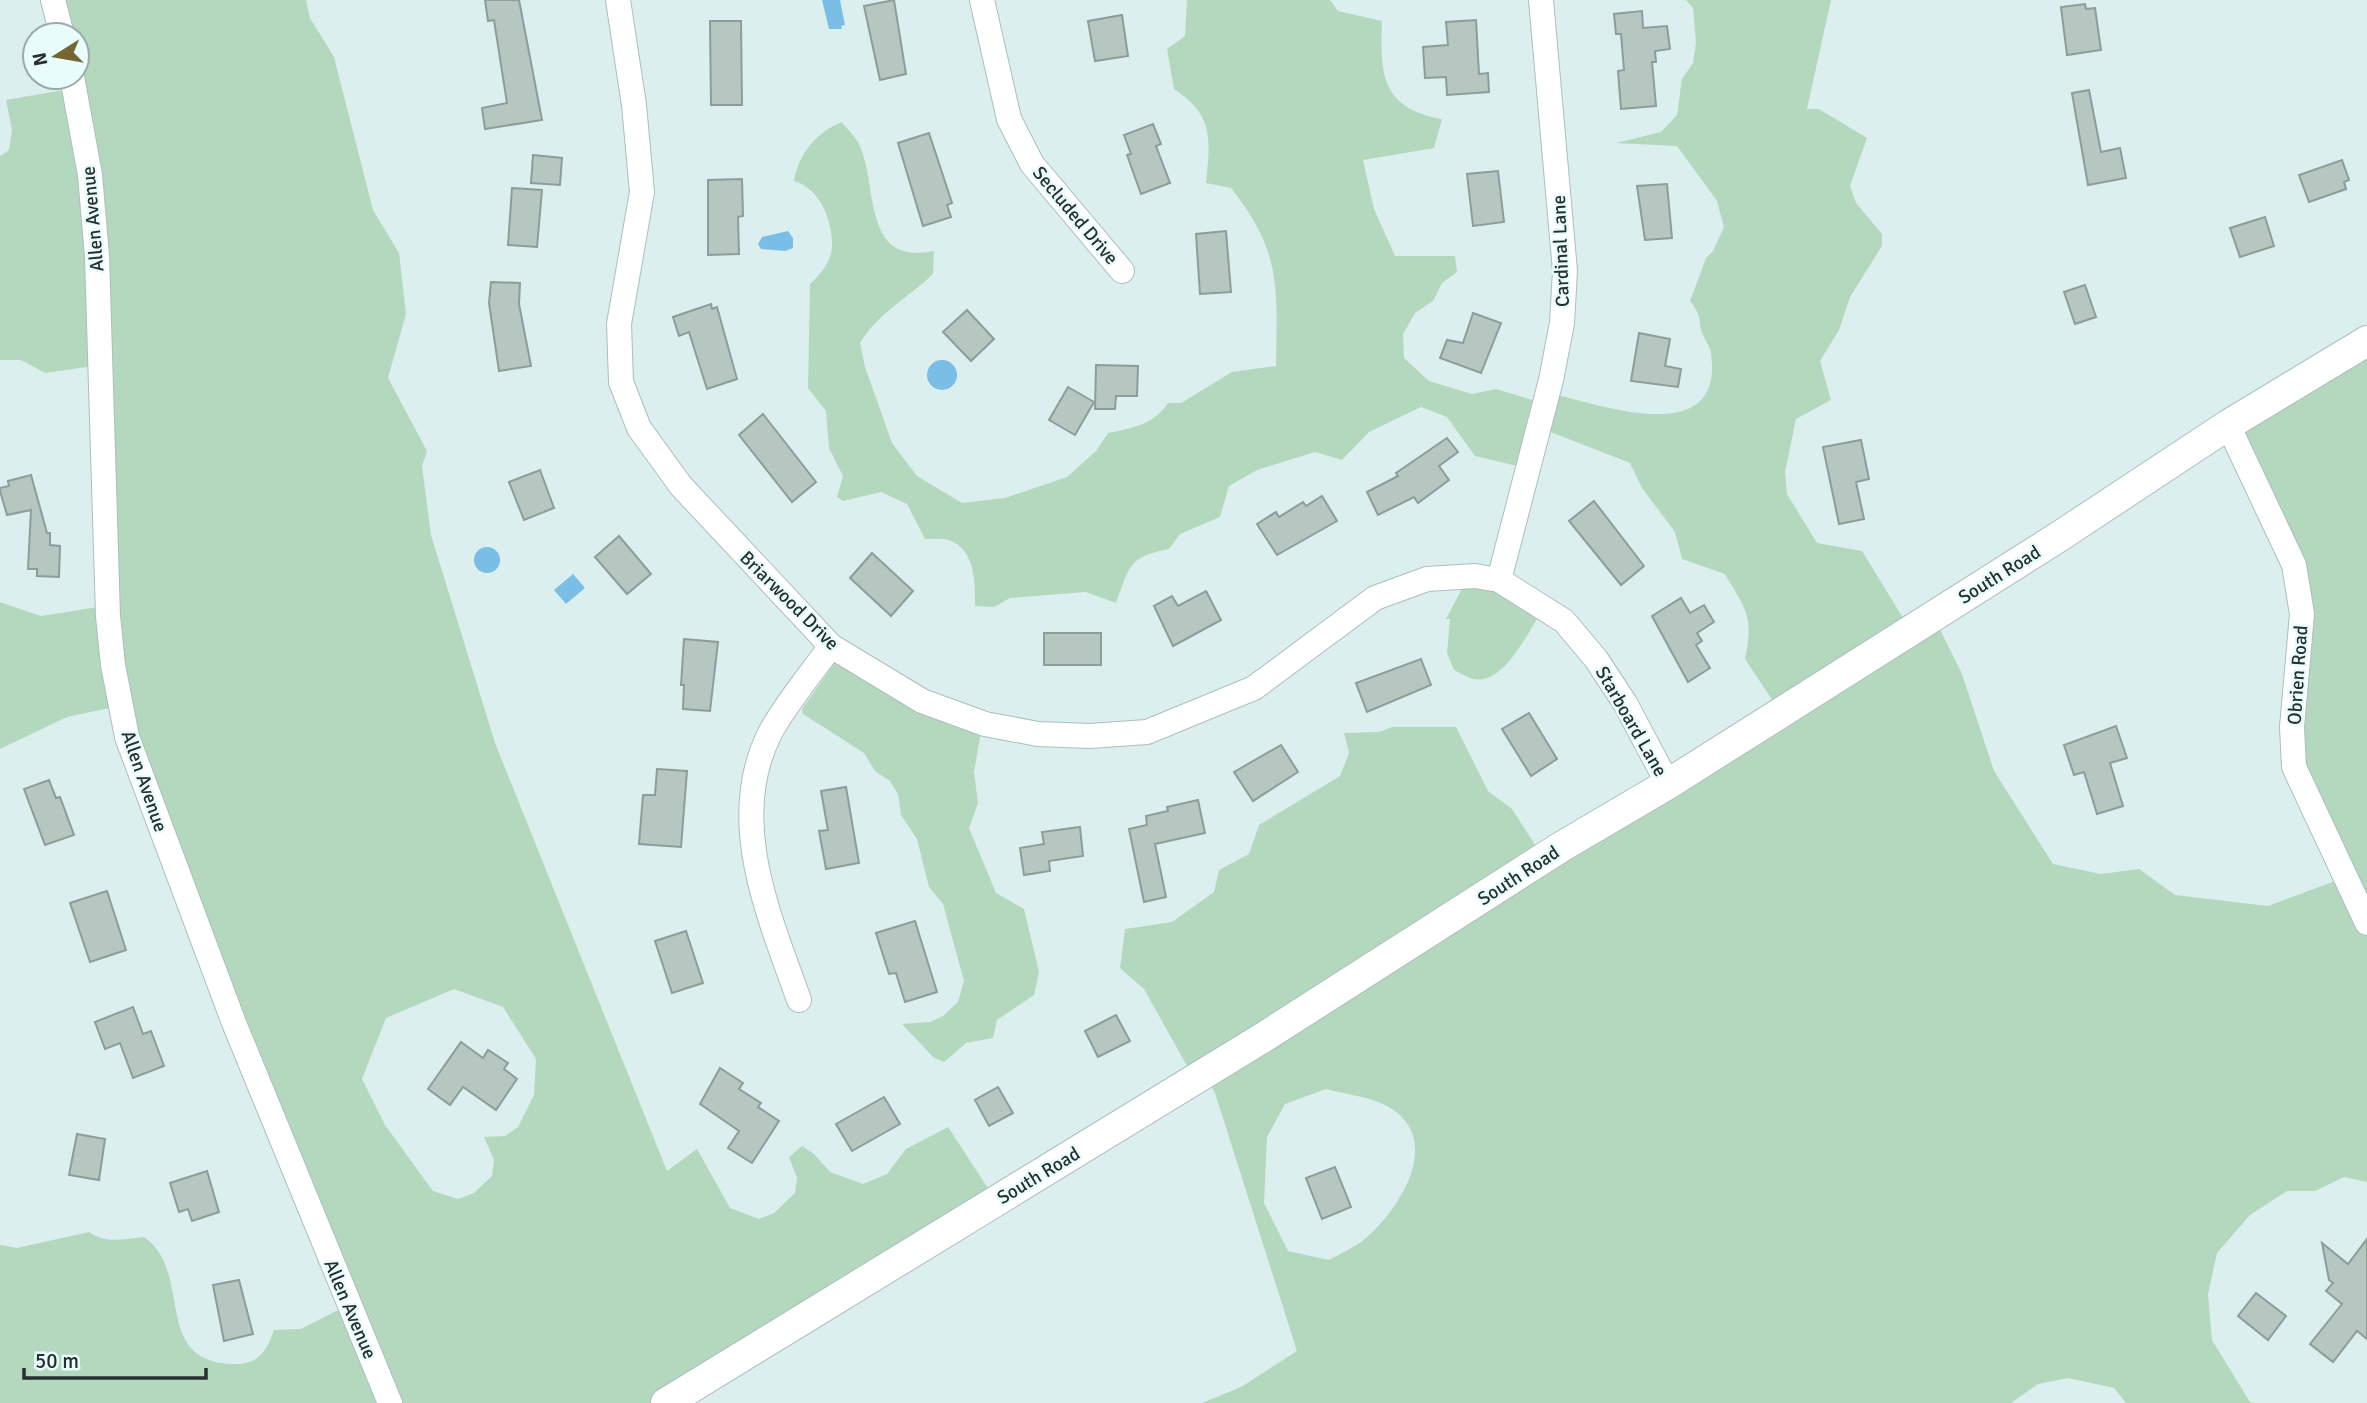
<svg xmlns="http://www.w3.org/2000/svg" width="2367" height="1403" viewBox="0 0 2367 1403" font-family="Signika,sans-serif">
	<rect width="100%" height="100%" fill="#dbefee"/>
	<g fill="#b4d8be" fill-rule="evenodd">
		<path d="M48,0H306L310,18L334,57L373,210L399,253L406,314L388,378L427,451L422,466L431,535L495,743L667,1171L697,1149L730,1208L759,1219L774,1213L795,1193L797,1178L789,1157L802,1146L814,1154L830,1172L863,1184L887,1174L906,1149L948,1127L995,1199L661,1403H0V1245L17,1248L89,1232C106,1244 125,1239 144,1237C196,1273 148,1366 239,1364C260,1363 268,1348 274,1330L301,1329L342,1308L114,707L67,717L0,749V602L41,616L98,607L94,366L45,373L21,360H0V156L9,150L12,130L6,100L69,89L77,77V35H58ZM454,989L503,1007L536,1059L534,1095L518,1127L505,1136L484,1137L494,1160L492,1176L474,1193L458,1199L433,1191L385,1125L362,1079L386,1018Z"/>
		<path d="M1187,0H1330L1338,11L1382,21C1380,74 1381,108 1442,119L1434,148L1363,160L1374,209L1395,256H1455L1457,272L1442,283L1433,301L1415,313L1403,334L1404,358L1429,381L1472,394L1496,389L1546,404L1558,395C1603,406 1715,445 1712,364C1711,345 1710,350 1703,335C1697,320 1703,317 1690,301L1706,258L1713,251L1724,227L1717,201L1677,146L1616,143L1661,132L1677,115L1682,79L1693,63L1696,43L1693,8L1686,0H1831L1807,109H1819L1867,138L1850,186L1856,203L1882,234V246L1850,297L1839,330L1820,361L1831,400L1796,419L1785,472L1787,494L1817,543L1862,551L1908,626L1932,613L1962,674L1994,771L2053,864L2101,874L2139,869L2175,895L2268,906L2346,877L2318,816L2299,740L2311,614L2225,428L2367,337V1182L2344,1177L2315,1191H2287L2250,1215L2217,1253L2208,1294L2212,1340L2250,1402L2255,1403H2126L2114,1388L2068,1378L2038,1384L2011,1403H1202L1241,1387L1297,1351L1215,1093L1205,1075L1191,1073L1144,989L1120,968L1125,929L1172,922L1214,892L1219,870L1249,854L1259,825L1340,776L1349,753L1344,733L1379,732L1392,727H1456L1488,791L1512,809L1539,851L1777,707L1745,659C1754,616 1746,610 1725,574L1682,559L1675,532L1642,488L1630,463L1548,431L1526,468L1475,456L1447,417L1421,407L1369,432L1342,460L1315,452L1257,470L1229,486L1220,517L1180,534L1169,549C1127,557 1130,567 1116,603L1086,592L1010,598L994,607L975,606C975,583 976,550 949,540C943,538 932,539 925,539L907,504L881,492L843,501L837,497L843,476L829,448L826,411L808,388L810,284C820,275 831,262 832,247C833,221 820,188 794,181C799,154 816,132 842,122C847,129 855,136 859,144C879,187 861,266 934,251L933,274C908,298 878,313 860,343L865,367L892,443L917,476L962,503L1005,498L1067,477L1096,451L1108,433C1133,428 1153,425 1168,403H1181L1232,372L1276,366C1277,288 1282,252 1231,188L1206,183C1210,140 1215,116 1174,89L1167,49L1185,36ZM1326,1089C1344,1094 1366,1096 1383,1104C1446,1134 1403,1206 1366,1238C1356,1247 1341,1253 1329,1260L1288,1251L1264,1203L1267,1137L1285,1104Z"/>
		<path d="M1468,577L1541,612C1529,631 1503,686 1474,679C1468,678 1460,673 1454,670L1447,653L1450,619H1446Z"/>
		<path d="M841,654L982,726L974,772L978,803L969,828L996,893L1024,909L1039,972L1034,995L997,1020L993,1038L966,1043L944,1062L934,1058L902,1024L930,1022L943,1016L958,1002L964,981L943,904L929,887L917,839L901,815L898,794L890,781L875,771L864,753L803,714L802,709Z"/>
	</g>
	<g fill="#7bbee5">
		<path d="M822,0H840L845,25L841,26L842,29H829Z"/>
		<path d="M788,231L793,238V248L785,251L761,249L758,244L762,237Z"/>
		<circle cx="942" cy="375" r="15"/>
		<circle cx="487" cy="560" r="13"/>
		<path d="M573,574L585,588L566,604L554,590Z"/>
	</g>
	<g fill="#b6c7c2" stroke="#8d9d98" stroke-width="2">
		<path d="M485,0H519L542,120L485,129L482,108L507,103L494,20L488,21Z"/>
		<path d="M894,0L906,74L880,80L864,6Z"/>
		<path d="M2085,4L2086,9L2095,8L2101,50L2067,55L2061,7Z"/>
		<path d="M1642,11L1643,28L1667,26L1670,49L1655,51L1656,62H1652L1656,106L1621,109L1618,71L1624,70L1621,34H1616L1614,14Z"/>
		<path d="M1122,15L1128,56L1095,61L1088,21Z"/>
		<path d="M1476,20L1479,74L1488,73L1489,92L1447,95L1446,77L1425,78L1423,47L1448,45L1446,22Z"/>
		<path d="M710,21H741L742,105H711Z"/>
		<path d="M2089,90L2101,152L2120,148L2126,178L2088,185L2072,93Z"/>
		<path d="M1153,124L1161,144L1156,146L1170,183L1141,194L1127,155L1131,154L1124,135Z"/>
		<path d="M929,133L952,203L947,205L951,217L923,226L898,143Z"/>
		<path d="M533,155L562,158L560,185L531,183Z"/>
		<path d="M2342,160L2349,180L2344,182L2346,189L2309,202L2299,175Z"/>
		<path d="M1498,171L1504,222L1473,226L1467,174Z"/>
		<path d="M742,179L743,216L738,217L739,254L708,255V180Z"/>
		<path d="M1667,184L1672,238L1645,240L1637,186Z"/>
		<path d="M512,188L542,190L537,247L508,245Z"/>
		<path d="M2265,217L2274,246L2240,257L2230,228Z"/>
		<path d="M1226,231L1231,292L1200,294L1196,234Z"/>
		<path d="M491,282L520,283L519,304L531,366L499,371L489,303Z"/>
		<path d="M2085,285L2096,317L2075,324L2064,292Z"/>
		<path d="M711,304L712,309L717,307L737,379L707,389L689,332L679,336L673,317Z"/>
		<path d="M967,310L994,339L971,361L943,332Z"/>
		<path d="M1473,313L1501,323L1481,373L1440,358L1447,340L1463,343Z"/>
		<path d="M1639,333L1670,339L1665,366L1681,369L1678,387L1631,381Z"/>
		<path d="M1096,365L1138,366L1137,396H1116L1115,409H1095Z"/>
		<path d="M1068,387L1094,402L1075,435L1049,420Z"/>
		<path d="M763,414L816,482L792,502L739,435Z"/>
		<path d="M1447,438L1458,452L1439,466L1449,480L1418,503L1414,497L1378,515L1367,492L1398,476L1396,473Z"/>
		<path d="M1861,440L1869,479L1856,482L1864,519L1839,524L1823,447Z"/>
		<path d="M540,470L554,508L524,520L509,482Z"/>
		<path d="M31,475L47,533H50V545L60,546L59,577L37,576V569H28L31,510L7,515L0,491V488L9,486L8,481Z"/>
		<path d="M1322,496L1337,521L1277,555L1257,524L1276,512L1279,517L1303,502L1306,506Z"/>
		<path d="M1594,501L1644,566L1621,585L1569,521Z"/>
		<path d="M619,536L651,574L627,594L595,557Z"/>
		<path d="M872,553L913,591L891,616L850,578Z"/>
		<path d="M1206,591L1221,620L1173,646L1154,606L1172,596L1178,606Z"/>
		<path d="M1681,598L1690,613L1704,605L1714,622L1697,633L1702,641L1696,645L1710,668L1688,682L1652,616Z"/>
		<rect x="1044" y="633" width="57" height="32"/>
		<path d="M684,639L718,642L710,711L683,709L684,685H681Z"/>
		<path d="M1421,659L1431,685L1367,712L1356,683Z"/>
		<path d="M1529,713L1557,759L1531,776L1502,729Z"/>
		<path d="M2116,726L2127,758L2110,763L2123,806L2097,814L2084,772L2074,775L2064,745Z"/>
		<path d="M1281,745L1298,772L1253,801L1234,772Z"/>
		<path d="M657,769L687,771L681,847L639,844L643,795H655Z"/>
		<path d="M49,780L56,798L60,797L74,835L45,845L24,789Z"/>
		<path d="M846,787L859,863L826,869L819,831L828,830L821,791Z"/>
		<path d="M1198,800L1205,833L1155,844L1166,897L1144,902L1129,829L1147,825L1146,816L1168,811L1167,807Z"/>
		<path d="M1080,827L1083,856L1049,861L1050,871L1024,875L1020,848L1044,844L1042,832Z"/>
		<path d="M107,891L126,950L90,962L70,903Z"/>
		<path d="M915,921L937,992L905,1002L896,973L889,974L876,933Z"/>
		<path d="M686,931L703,983L672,993L655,941Z"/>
		<path d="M133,1007L143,1034L151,1031L164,1066L133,1078L120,1043L105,1049L95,1022Z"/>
		<path d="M1116,1015L1130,1041L1098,1057L1085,1031Z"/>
		<path d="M461,1042L483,1058L488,1050L508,1063L504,1069L517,1079L496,1110L463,1087L450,1105L428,1089Z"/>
		<path d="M720,1068L743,1083L739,1089L761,1103L758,1107L779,1121L752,1163L728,1148L739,1131L700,1104Z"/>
		<path d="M998,1087L1013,1113L989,1126L975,1100Z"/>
		<path d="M884,1097L900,1124L852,1151L836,1124Z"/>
		<path d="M77,1134L105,1139L99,1180L69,1175Z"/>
		<path d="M1335,1167L1351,1207L1322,1219L1306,1178Z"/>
		<path d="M207,1171L219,1212L192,1221L188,1209L179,1212L170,1183Z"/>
		<path d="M2367,1239V1339L2357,1331L2333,1362L2310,1344L2342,1304L2326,1291L2333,1283L2329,1280L2322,1243L2348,1264Z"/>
		<path d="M239,1280L253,1334L224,1341L213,1285Z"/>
		<path d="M2256,1293L2286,1316L2268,1340L2238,1316Z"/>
	</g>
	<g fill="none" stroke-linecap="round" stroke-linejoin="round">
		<defs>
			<g id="minor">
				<path d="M53,0L62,35"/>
				<path d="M618,0L634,105L642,192L619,324L621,382L639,428L681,486L831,646L922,701L985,724L1038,734L1090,736L1147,732L1254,688L1375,598L1427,579L1475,576L1499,580L1564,621L1596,659L1625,703L1668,784"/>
				<path d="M982,0L1009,119L1032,164L1122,271"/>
				<path d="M72,77L90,175L97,256L108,616L113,665L127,737L234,1023L390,1403"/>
				<path d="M2228,425L2294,565L2302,614L2292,727L2294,767L2367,923"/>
				<path d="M1499,580L1551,380L1562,323L1565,271L1541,0"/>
				<path d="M799,1000C769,915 726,820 770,733C786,703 811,674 831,646"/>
			</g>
			<path id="tertiary" d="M666,1403L1264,1037L1561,847L1668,784L2060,536L2228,425L2367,341"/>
		</defs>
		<use href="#minor" stroke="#acbebe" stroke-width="26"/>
		<use href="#tertiary" stroke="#acbebe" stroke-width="32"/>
		<use href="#minor" stroke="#fff" stroke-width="24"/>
		<use href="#tertiary" stroke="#fff" stroke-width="30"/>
	</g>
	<g text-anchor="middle" stroke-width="5" stroke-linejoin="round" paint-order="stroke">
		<g font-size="19" fill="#272f2f" stroke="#e8fcfb">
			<text transform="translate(1076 215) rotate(50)" y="7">Secluded Drive</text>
			<text transform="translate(92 219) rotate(-95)" y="7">Allen Avenue</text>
			<text transform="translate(1560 251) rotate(-92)" y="7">Cardinal Lane</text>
			<text transform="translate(1999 574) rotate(-32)" y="7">South Road</text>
			<text transform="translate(790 600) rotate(45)" y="7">Briarwood Drive</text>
			<text transform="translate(2297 675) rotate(-86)" y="7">Obrien Road</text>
			<text transform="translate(1632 721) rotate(60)" y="7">Starboard Lane</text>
			<text transform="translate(145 781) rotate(71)" y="7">Allen Avenue</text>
			<text transform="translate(1518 875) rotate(-33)" y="7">South Road</text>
			<text transform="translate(1038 1175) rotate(-31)" y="7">South Road</text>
			<text transform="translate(351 1309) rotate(67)" y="7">Allen Avenue</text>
		</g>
	</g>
	<g transform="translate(56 56) rotate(259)"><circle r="33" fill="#e8fcfb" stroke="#9baaa9" stroke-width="2"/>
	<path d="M0-5L12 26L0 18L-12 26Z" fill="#746633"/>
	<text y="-10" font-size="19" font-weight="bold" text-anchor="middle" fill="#272f2f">N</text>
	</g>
	<path d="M24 1368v10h182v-10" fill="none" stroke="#272f2f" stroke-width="3.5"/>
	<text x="35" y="1368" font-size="21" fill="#272f2f" stroke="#e8fcfb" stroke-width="5" paint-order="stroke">50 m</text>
</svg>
